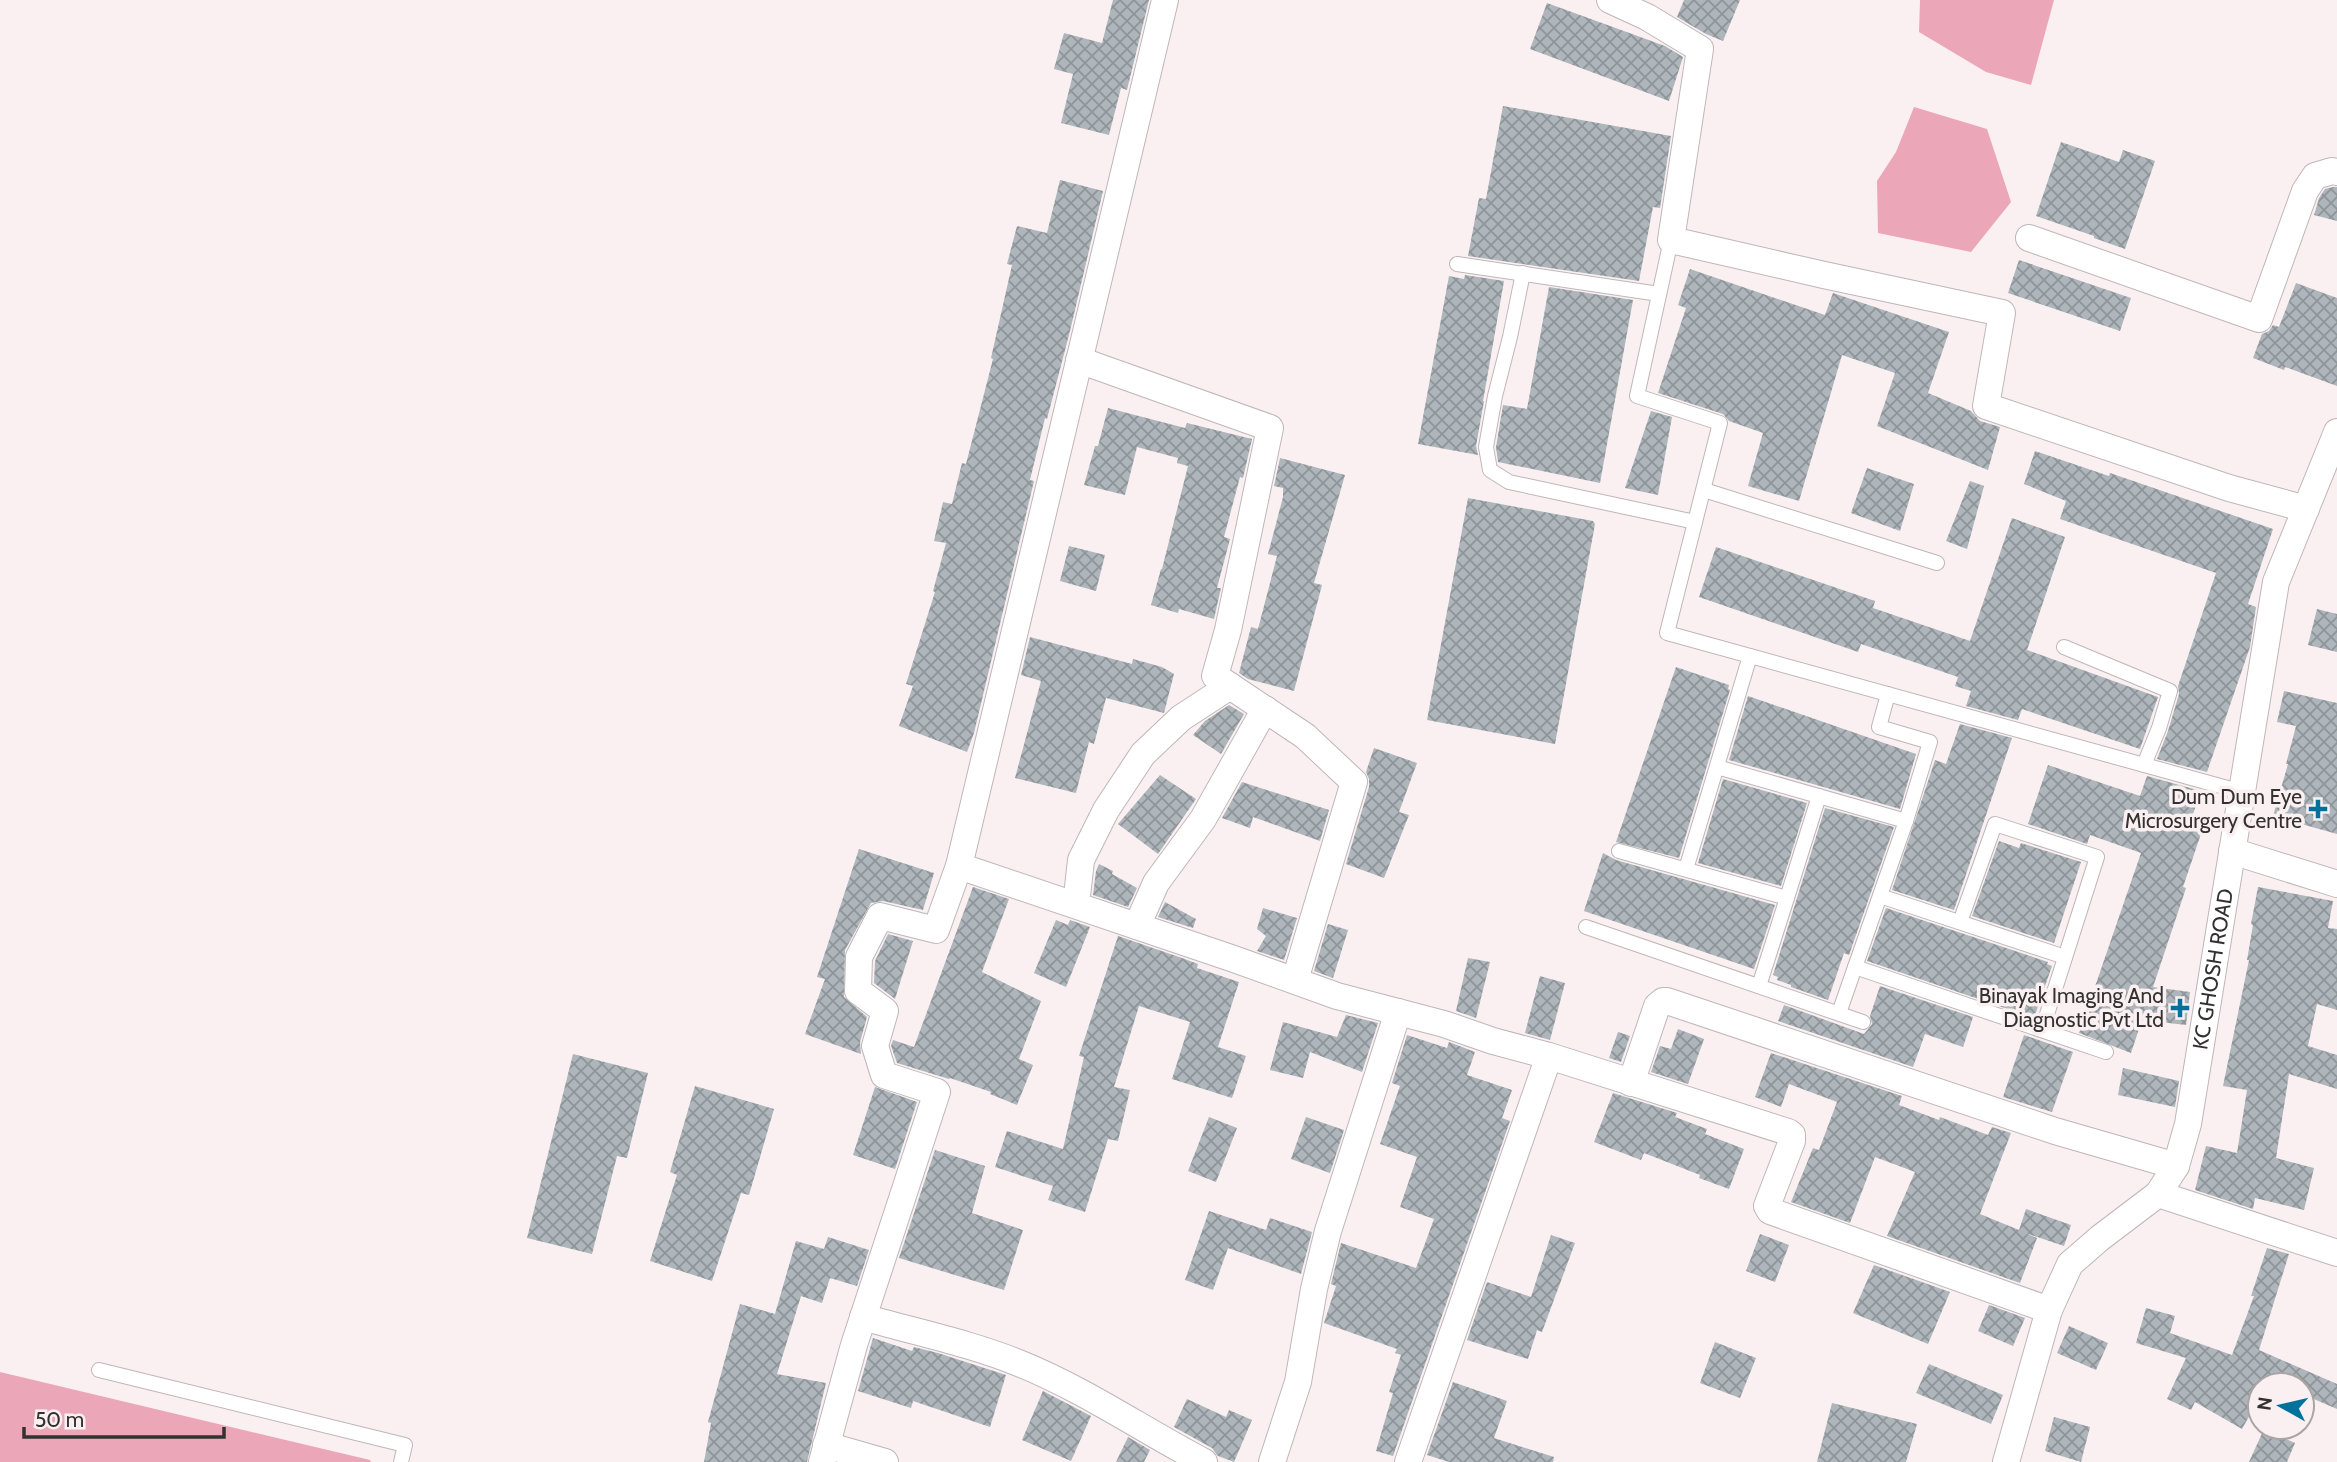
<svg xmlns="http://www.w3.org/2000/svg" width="2337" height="1462" viewBox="0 0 2337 1462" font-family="Cabin,sans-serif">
	<defs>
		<pattern id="building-cross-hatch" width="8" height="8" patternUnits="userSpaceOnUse" patternTransform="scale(1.75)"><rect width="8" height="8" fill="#aeb6bb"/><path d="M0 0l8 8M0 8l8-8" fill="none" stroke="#8e9599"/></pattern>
	</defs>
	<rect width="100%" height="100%" fill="#faf0f2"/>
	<g fill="#eba6b7">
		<path d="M1920,0H2054L2031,85L1986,72L1919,32Z"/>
		<path d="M1914,107L1987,129L2011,202L1971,252L1878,233L1877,181L1896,152Z"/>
		<path d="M0,1372L370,1460L371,1462H0Z"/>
	</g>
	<g fill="url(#building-cross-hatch)">
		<path d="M1113,0H1149L1127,90L1121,88L1109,135L1061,123L1073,74L1054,69L1064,33L1102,43Z"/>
		<path d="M1684,0H1740L1723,41L1706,34L1677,17Z"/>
		<path d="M1547,3L1665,46L1683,57L1669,101L1530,49Z"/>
		<path d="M1503,106L1671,136L1660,208L1653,207L1639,281L1468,256L1479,198L1486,199Z"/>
		<path d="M2061,142L2119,162L2123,150L2155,161L2125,249L2094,238V236L2036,216Z"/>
		<path d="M1060,180L1103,191L1070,331L1047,419L1045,418L1030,480L1034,481L974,733L967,752L899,726L913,686L906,684L935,592L933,591L946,543L934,541L943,502L952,504L962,463L966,464L993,359L991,358L1012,265L1007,264L1017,226L1047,233Z"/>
		<path d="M2333,187H2337V221L2314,215L2319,198L2325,189Z"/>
		<path d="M2019,260L2131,298L2120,331L2008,293Z"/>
		<path d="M1690,269L1825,315L1833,293L1949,332L1928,393L1971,411L1980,421L2000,427L1988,470L1877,426L1895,373L1842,355L1799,501L1748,486L1763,433L1729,421L1723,414L1658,393L1686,308L1678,305Z"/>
		<path d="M1465,275L1504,281L1483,401H1484L1476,446L1478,455L1418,444L1449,276L1464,279Z"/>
		<path d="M2296,283L2337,298V386L2285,367L2284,370L2253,358L2262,334L2269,331L2273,325L2279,327Z"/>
		<path d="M1549,287L1633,300L1600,483L1498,462L1496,447L1503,405L1527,409Z"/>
		<path d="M1108,408L1185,428L1187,423L1252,439L1243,478L1240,477L1224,537L1230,539L1217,588H1221L1214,619L1179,609L1178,613L1151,605L1161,569H1162L1188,466L1177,463L1178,458L1137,447L1125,495L1084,485L1095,446H1098Z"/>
		<path d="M1651,411L1672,417L1658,495L1625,488Z"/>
		<path d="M2035,451L2109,476L2110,473L2273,529L2248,604L2256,607L2250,647L2207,772L2157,759L2168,731L2179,694L2178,686L2216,573L2060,519L2066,501L2024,484Z"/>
		<path d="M1280,458L1345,475L1314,583L1322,585L1294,691L1248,679L1239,673L1251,627L1258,629L1277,556L1268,554L1283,497V488L1274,486Z"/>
		<path d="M1867,468L1914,484L1900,531L1851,513Z"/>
		<path d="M1970,481L1984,486L1967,549L1946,541Z"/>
		<path d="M1468,498L1593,521L1595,524L1555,744L1427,720Z"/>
		<path d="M2012,518L2065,537L2027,650L2158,697L2140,749L2022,709L2018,720L1966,706L1971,691L1955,686L1958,677L1861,644L1858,652L1699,597L1716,547L1875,601L1873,608L1970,641Z"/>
		<path d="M1069,546L1105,555L1096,591L1060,581Z"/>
		<path d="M2317,609L2337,614V652L2308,645Z"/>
		<path d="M1030,637L1132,664L1133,659L1162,667L1174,674L1164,713L1106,698L1094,744L1089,742L1076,793L1015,778L1041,681L1021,675Z"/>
		<path d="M1676,667L1729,685L1728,689L1730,690L1679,858L1616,842Z"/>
		<path d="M2284,691L2337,703V834L2273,816L2288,764H2286L2296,726L2277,722Z"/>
		<path d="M1748,696L1916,754L1900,809L1729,760Z"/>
		<path d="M1229,705L1244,714L1221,754L1193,735L1205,721Z"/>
		<path d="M1960,724L2012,738L1954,910L1892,890L1935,760L1946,764Z"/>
		<path d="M1374,748L1417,763L1399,812L1409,815L1384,878L1346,864L1369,787V779L1366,772Z"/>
		<path d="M2048,765L2140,796L2147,776L2201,791L2193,814L2206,819L2183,887L2186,888L2153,987L2190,992L2186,1025L2142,1020L2131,1053L2079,1033L2141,853L2090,835L2087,844L2028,824Z"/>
		<path d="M1160,775L1196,799L1158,854L1118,824Z"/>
		<path d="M1723,779L1807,803L1781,886L1698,863Z"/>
		<path d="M1242,782L1329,810L1320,841L1253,817L1250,828L1222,818Z"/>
		<path d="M1825,808L1894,827L1849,955L1844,953L1828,1000L1791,987V985L1777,980L1778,977L1773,975Z"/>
		<path d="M1999,841L2019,848L2021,843L2081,862L2054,943L1972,916Z"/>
		<path d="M859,849L934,873L923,910L883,901L871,903L845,950L844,997L867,1017L860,1042L861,1054L805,1034L825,979L817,977Z"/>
		<path d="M1603,853L1616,860L1775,905L1754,969L1584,911Z"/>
		<path d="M1099,864L1113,871L1112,874L1137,888L1128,907L1093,895L1096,871Z"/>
		<path d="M973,887L1009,899L982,972L1041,1001L1019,1059L1033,1065L1017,1105L990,1094L991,1092L950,1078L949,1079L897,1063L891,1046L893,1040L914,1047Z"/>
		<path d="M2258,887L2333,901L2328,928L2337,929V1010L2317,1004L2308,1046L2337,1055V1089L2289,1074L2276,1158L2314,1168L2304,1210L2255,1198L2253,1209L2195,1190L2206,1146L2237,1153L2247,1090L2223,1086L2249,960H2247L2253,925L2251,924Z"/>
		<path d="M1165,902L1196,919L1193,928L1158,917Z"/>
		<path d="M1263,908L1297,918L1284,960L1257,951L1266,936L1257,929Z"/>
		<path d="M1886,908L2048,962L2047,964L2052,966L2034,1018L1867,961Z"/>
		<path d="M1056,920L1068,925L1070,920L1090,927L1066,987L1034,973Z"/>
		<path d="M1328,924L1348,930L1333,978L1314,971Z"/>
		<path d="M888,934L913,941L895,999L874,983L875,961Z"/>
		<path d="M1118,936L1182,958L1198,964L1197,968L1239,982L1218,1047L1246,1056L1232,1098L1172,1079L1190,1022L1139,1006L1114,1087L1130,1090L1118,1141L1108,1139L1085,1212L1048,1200L1053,1186L995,1167L1007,1131L1063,1149L1084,1057L1079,1056Z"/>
		<path d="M1468,958L1490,962L1476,1018L1456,1011Z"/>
		<path d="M1540,976L1565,983L1550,1040L1525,1033Z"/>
		<path d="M1880,986L1973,1017L1963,1047L1925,1034L1913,1067L1778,1021L1784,1005L1864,1034L1872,1024L1870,1016Z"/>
		<path d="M1346,1015L1378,1023L1362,1072L1310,1052L1303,1078L1270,1070L1283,1022L1337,1037Z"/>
		<path d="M1678,1029L1704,1039L1688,1084L1651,1072L1660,1046L1671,1049Z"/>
		<path d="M1618,1032L1630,1036L1621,1062L1609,1058Z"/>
		<path d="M1407,1035L1447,1048L1449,1042L1475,1052L1467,1075L1512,1090L1502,1118L1510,1121L1393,1456L1376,1451L1393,1393L1389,1392L1401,1355L1395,1353L1397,1349L1324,1323L1336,1286L1331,1284L1341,1243L1416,1268L1434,1219L1400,1207L1417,1157L1380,1144L1400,1086L1392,1083Z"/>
		<path d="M2024,1035L2073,1052L2052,1112L2003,1097Z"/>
		<path d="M1771,1053L1902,1096L1899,1105L1939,1120L1940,1117L1988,1135L1992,1127L2011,1133L1980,1214L2019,1230L2026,1209L2071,1225L2064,1246L2025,1233L2037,1238L2020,1283L1887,1236L1915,1172L1875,1157L1850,1223L1791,1202L1813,1148L1819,1150L1837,1102L1789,1084L1781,1107L1755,1097Z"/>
		<path d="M573,1054L648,1073L627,1158L617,1156L592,1254L527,1238Z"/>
		<path d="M2123,1068L2179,1081L2175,1107L2118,1095Z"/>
		<path d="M695,1086L774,1109L749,1195L741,1193L712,1281L650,1261L677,1175L670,1172Z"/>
		<path d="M875,1087L917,1102L895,1169L853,1155Z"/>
		<path d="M1613,1093L1677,1113L1675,1117L1707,1129L1705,1134L1744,1149L1729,1189L1699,1178L1700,1175L1644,1153L1641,1160L1594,1142Z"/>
		<path d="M1209,1117L1237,1128L1216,1182L1188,1171Z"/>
		<path d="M1306,1117L1344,1130L1330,1173L1291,1159Z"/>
		<path d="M935,1150L985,1166L972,1213L1023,1230L1004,1290L899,1258Z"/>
		<path d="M1209,1211L1266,1230L1270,1218L1312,1232L1301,1274L1228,1248L1213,1290L1185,1280Z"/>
		<path d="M1760,1234L1789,1245L1775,1282L1746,1271Z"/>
		<path d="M1551,1235L1575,1243L1542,1332L1537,1330L1528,1359L1467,1340L1487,1282L1531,1297Z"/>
		<path d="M828,1237L869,1250L857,1286L830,1278L822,1303L801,1296L777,1374L826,1383L807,1462H704L711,1423L708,1422L740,1304L775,1314L796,1241L824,1249Z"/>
		<path d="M2267,1248L2289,1254L2259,1350L2337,1384V1409L2302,1394V1385H2260V1397L2242,1429L2195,1402L2191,1410L2167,1399L2186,1358L2136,1343L2146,1308L2175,1316L2170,1333L2232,1355L2254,1296H2251Z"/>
		<path d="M1874,1265L1950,1292L1928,1344L1853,1313Z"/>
		<path d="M1989,1305L2025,1318L2013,1346L1978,1331Z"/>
		<path d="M2069,1326L2108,1343L2096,1370L2057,1353Z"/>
		<path d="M873,1338L912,1351L914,1347L938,1353L1006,1375L990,1427L913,1401L911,1408L858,1391Z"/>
		<path d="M1715,1342L1756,1358L1740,1398L1700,1383Z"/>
		<path d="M1929,1364L2003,1395L1991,1424L1916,1393Z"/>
		<path d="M1453,1382L1507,1401L1494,1438L1554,1457L1553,1462H1449L1427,1455Z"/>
		<path d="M1043,1391L1091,1416L1071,1461L1022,1440Z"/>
		<path d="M1187,1399L1226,1417L1229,1410L1252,1420L1234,1462L1218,1456L1212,1448L1174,1427Z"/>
		<path d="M1832,1403L1917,1424L1906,1462H1817Z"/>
		<path d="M2054,1417L2090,1427L2081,1462L2045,1451Z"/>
		<path d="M2264,1429L2295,1443L2287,1462H2249Z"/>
		<path d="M1128,1437L1150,1450L1144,1462H1116Z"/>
	</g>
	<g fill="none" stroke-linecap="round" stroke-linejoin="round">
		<defs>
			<g id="lane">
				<path d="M1671,240L1637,396L1720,423L1667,633L2242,792"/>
				<path d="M1457,264L1659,294"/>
				<path d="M1523,273L1510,337L1495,396L1486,447L1490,470L1509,482L1695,522"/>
				<path d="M1704,490L1937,563"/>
				<path d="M2064,647L2170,691L2159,728L2144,765"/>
				<path d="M1717,767L1906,821"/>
				<path d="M1619,851L1787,898L1759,986"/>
				<path d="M1686,869L1750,656"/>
				<path d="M1880,896L2065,957"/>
				<path d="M1787,898L1819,796"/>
				<path d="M1960,922L1995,824L2097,857L2042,1030"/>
				<path d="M1586,927L1863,1022"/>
				<path d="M1855,967L2106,1052"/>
				<path d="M1839,1013L1906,821L1930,742L1879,727L1888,694"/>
				<path d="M99,1370L405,1445L401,1462"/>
			</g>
			<g id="street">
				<path d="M1165,0L959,866L1231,958L1337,996L1444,1024L1493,1041L1549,1056L1408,1462"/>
				<path d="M1610,0L1647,17L1700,49L1671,240L1824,275L2002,313L1986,406L2229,488L2306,509"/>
				<path d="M2029,238L2259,319L2305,191L2315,176L2332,171L2337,172"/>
				<path d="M1079,360L1270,428L1228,630L1215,676L1305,736L1354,782L1295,980"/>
				<path d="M2232,851L2337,884"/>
				<path d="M1076,905L1081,860L1106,810L1143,754L1181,718L1230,686"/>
				<path d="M1137,926L1156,883L1203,819L1265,709"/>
				<path d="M1549,1056L1788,1132L1792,1135V1141L1767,1206L1770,1211L2049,1310"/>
				<path d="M1631,1083L1657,1006L1663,1001H1667L2055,1131L2176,1166"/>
				<path d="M2158,1194L2337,1253"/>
				<path d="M863,1317C915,1332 970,1343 1021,1364C1085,1390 1143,1430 1204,1462"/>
				<path d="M826,1445L885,1462"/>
				<path d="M822,1462L854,1345L937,1092L884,1075L875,1046L885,1011L858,991L859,957L880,916L936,930L959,866"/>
				<path d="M1272,1462L1298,1382L1314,1289L1328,1231L1398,1012"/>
				<path id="s1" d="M2006,1462L2049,1310L2070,1264L2100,1238L2158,1194L2176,1166L2188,1124L2276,582L2337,432"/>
			</g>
		</defs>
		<use href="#lane" stroke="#bfb6b8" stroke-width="16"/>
		<use href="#street" stroke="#bfb6b8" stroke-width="28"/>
		<use href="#lane" stroke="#fff" stroke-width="14"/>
		<use href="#street" stroke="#fff" stroke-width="26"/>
	</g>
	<g fill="#02729d" stroke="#faf0f2" stroke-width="2.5">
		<path d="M2314.5 798.5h7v7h7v7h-7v7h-7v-7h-7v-7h7z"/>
		<path d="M2176.5 997.5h7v7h7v7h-7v7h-7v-7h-7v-7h7z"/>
	</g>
	<g text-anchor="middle" stroke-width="7" stroke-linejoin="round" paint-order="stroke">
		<g font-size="21" fill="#343132" stroke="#faf0f2" text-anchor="end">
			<text x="2302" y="804">Dum Dum Eye<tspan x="2302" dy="24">Microsurgery Centre</tspan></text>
			<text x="2164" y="1003">Binayak Imaging And<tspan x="2164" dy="24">Diagnostic Pvt Ltd</tspan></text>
		</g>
		<g font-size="21" fill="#343132" stroke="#faf0f2">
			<text dy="7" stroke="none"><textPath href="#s1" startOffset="555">KC GHOSH ROAD</textPath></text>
		</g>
	</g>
	<g transform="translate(2281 1406) rotate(278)"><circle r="33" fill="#faf0f2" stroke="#aba4a5" stroke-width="2"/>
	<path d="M0-5L12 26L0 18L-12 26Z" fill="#02729d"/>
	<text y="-10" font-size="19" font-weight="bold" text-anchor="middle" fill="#343132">N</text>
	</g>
	<path d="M24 1427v10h200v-10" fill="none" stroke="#343132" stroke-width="3.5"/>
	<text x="35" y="1427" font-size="21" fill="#343132" stroke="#faf0f2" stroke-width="5" paint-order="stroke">50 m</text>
</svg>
